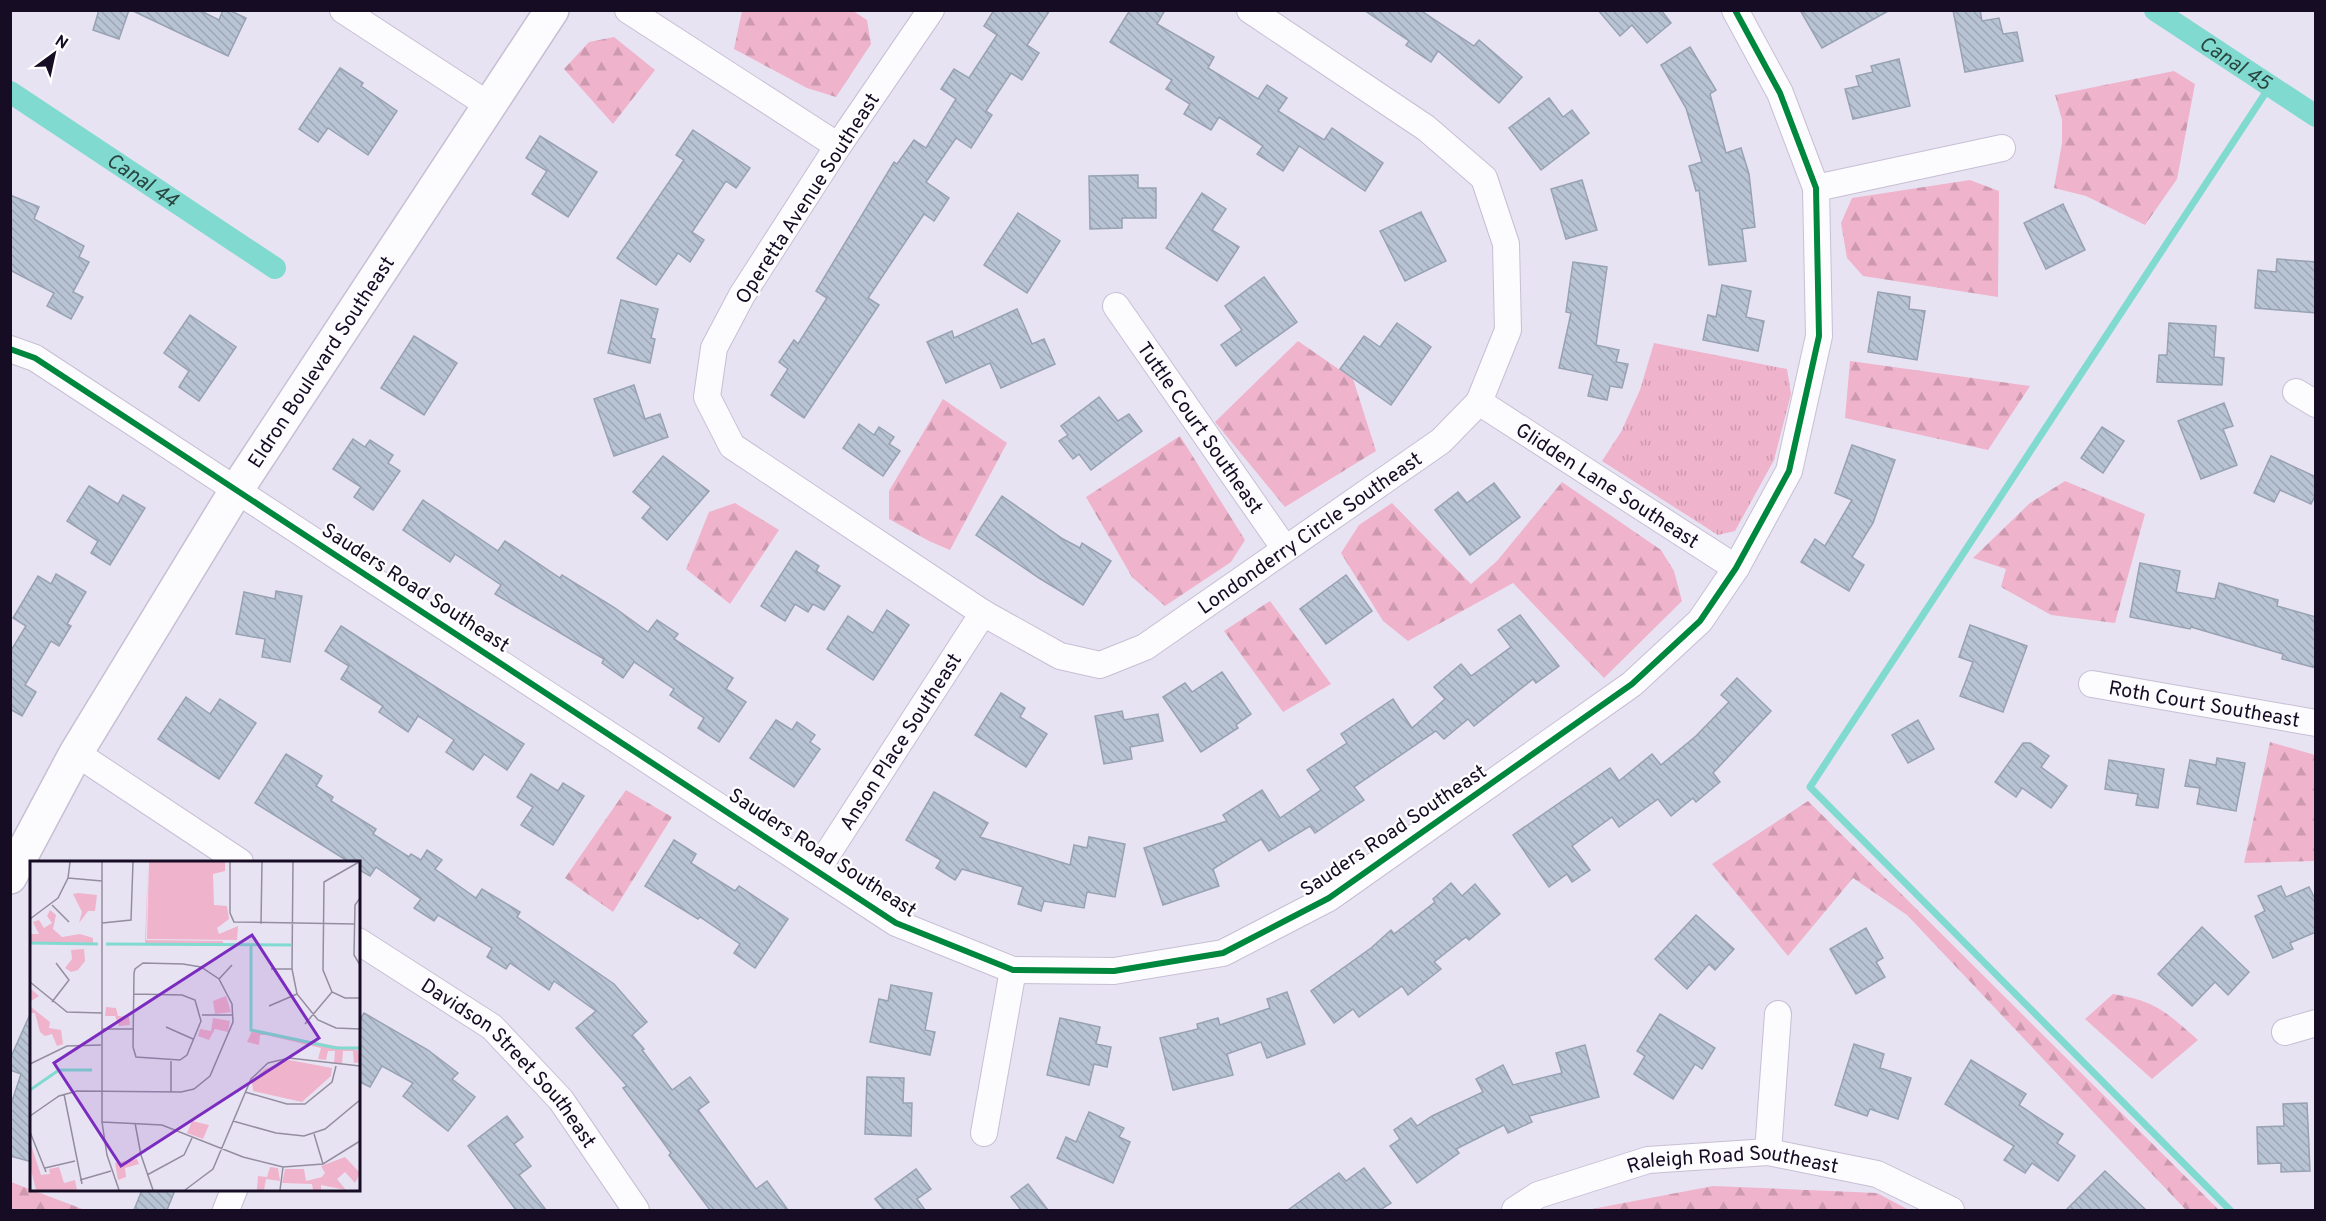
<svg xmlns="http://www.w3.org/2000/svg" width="2326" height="1221" viewBox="0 0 2326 1221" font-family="Overpass,sans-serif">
	<defs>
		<pattern id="grass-tufts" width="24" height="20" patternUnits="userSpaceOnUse" patternTransform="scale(1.5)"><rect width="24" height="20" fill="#efb3cc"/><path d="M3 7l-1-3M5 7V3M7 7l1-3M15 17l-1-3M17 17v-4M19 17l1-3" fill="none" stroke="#cc99af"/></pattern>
		<pattern id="forest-firs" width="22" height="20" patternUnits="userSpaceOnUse" patternTransform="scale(1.5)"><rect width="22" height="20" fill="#efb3cc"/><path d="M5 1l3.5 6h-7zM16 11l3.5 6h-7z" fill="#cc99af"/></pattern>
		<pattern id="building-back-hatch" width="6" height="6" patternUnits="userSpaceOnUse" patternTransform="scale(1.5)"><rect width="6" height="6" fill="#b8c3d3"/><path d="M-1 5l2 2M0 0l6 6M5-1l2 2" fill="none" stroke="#9da6b5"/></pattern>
	</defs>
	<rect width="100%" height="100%" fill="#e8e3f3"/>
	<path fill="url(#grass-tufts)" d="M1654,343L1787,369L1791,394L1774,460L1735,531L1718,535L1602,461L1621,432L1640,390Z"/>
	<g fill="url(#forest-firs)">
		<path d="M742,11H853L867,20L871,44L836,97L807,88L734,49Z"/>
		<path d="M614,37L655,70L613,124L564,69L589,42Z"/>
		<path d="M2174,71L2195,84L2177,179L2145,225L2086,196L2054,188L2062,143V120L2055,95Z"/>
		<path d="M1970,180L1999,191L1998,297L1863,276L1847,258L1841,223L1852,198Z"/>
		<path d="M1298,341L1353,379L1376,451L1285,507L1215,422Z"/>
		<path d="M1850,361L2030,386L1988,450L1845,418Z"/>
		<path d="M943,399L1007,443L950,550L929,541L889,519V491Z"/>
		<path d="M1180,436L1245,540L1231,562L1165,606L1132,577L1086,497Z"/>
		<path d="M2065,481L2145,514L2115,623L2051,615L2001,587L2006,569L1973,558L2030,503Z"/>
		<path d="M1562,482L1661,550L1674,571L1682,601L1604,678L1513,583L1408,641L1383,621L1341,553L1359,525L1392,503L1471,584L1497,561Z"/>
		<path d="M735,503L779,530L730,604L686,569L709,512Z"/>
		<path d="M1270,601L1331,684L1283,712L1224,631Z"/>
		<path d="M2270,742L2315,755V861L2244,863Z"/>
		<path d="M626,790L672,817L613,912L565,878Z"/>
		<path d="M1808,801L2219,1210H2186L1907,915L1853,878L1788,956L1712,864Z"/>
		<path d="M2113,994C2156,1001 2166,1012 2198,1040L2152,1079L2085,1019Z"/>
		<path d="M10,1182H11L85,1210H11Z"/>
		<path d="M1713,1186L1877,1193L1909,1210H1587Z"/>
	</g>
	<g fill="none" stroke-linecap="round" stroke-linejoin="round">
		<path stroke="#81dad0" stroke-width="7" d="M2230,1210L1810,787L2270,86"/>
		<g stroke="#81dad0" stroke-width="22">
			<path id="s1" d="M2155,10L2316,116"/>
			<path id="s2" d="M10,92L275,268"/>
		</g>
	</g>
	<g fill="url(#building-back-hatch)" stroke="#97a2b2" stroke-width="1.5">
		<path d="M99,10H129L119,39L93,30Z"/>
		<path d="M131,10H199L219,20L223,10H229L246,18L228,56Z"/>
		<path d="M994,10H1050L1027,45L1039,53L1022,80L1011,73L986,111L992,115L971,148L956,138L926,182L949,198L934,221L924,214L868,298L879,305L804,418L771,395L788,369L779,362L794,340L798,344L827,298L816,291L894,162L897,164L914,140L926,148L956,99L941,89L954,69L969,78L997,35L984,26Z"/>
		<path d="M1130,10H1165L1157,24L1214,57L1208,68L1258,99L1267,85L1287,98L1278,111L1324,140L1332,128L1383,163L1365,191L1299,146L1283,171L1257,154L1263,146L1219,117L1211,130L1184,114L1190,104L1166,89L1172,80L1110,42Z"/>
		<path d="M1364,10H1420L1474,46L1479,40L1522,77L1499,103L1438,51L1431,62L1406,45L1409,41Z"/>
		<path d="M1598,10H1661L1671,23L1647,43L1632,25L1620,36Z"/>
		<path d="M1800,10H1890L1822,48Z"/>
		<path d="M1953,10H1980L1982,21L1999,18L2003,34L2017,32L2023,61L1965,72Z"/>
		<path d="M1690,47L1716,90L1710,94L1726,153L1741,148L1749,174L1755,227L1742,229L1746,261L1709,265L1699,190L1696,191L1689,166L1702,162L1686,108L1661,65Z"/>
		<path d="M1899,59L1910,106L1853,119L1845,89L1859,86L1856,76L1873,72L1871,66Z"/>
		<path d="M340,68L363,83L361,86L397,111L368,155L328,128L318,142L299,129Z"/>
		<path d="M1549,98L1563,117L1572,110L1589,133L1541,170L1509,128Z"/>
		<path d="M693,130L750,168L736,188L726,181L692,232L704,240L690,262L678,253L656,285L617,258L684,160L676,155Z"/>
		<path d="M540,136L597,172L568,217L532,194L547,171L526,158Z"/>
		<path d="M1138,175V188H1156V218H1122V228L1090,229L1089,176Z"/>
		<path d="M1582,180L1597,230L1566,239L1551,189Z"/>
		<path d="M1202,193L1226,209L1212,230L1239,247L1217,281L1166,248Z"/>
		<path d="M10,195L39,207L34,219L84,246L79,257L89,262L73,292L83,297L71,319L47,306L54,293L10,270Z"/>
		<path d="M2063,204L2085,250L2046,269L2024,223Z"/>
		<path d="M1421,212L1446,261L1405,281L1380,231Z"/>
		<path d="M1018,213L1060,241L1027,293L984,265Z"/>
		<path d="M2277,259L2316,262V313L2255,308L2258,270L2276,272Z"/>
		<path d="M1573,262L1607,267L1596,345L1619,350L1616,362L1628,364L1622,388L1610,386L1607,400L1588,396L1593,375L1559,368L1571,313L1566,312Z"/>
		<path d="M1264,277L1297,322L1236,366L1221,345L1242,330L1225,306Z"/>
		<path d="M1722,285L1751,291L1746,317L1764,321L1758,351L1703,340L1708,315L1716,317Z"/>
		<path d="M1878,292L1910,297L1909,309L1925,311L1917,360L1868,352Z"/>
		<path d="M621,300L658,309L651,338L655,339L650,363L608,353Z"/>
		<path d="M1017,309L1032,344L1044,339L1055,364L1001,388L990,363L946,383L927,342L952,331L954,338Z"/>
		<path d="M190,315L236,347L199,401L179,387L189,371L164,353Z"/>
		<path d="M1397,323L1431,347L1391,405L1340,369L1364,336L1380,347Z"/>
		<path d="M2169,323L2216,326L2214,357L2224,358L2222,385L2157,382L2159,355H2167Z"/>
		<path d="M414,336L457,363L424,415L381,388Z"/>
		<path d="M634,385L645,419L660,414L668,437L614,456L594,399Z"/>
		<path d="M1099,397L1118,421L1129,414L1142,431L1091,470L1079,454L1073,459L1059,441L1068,435L1061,426Z"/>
		<path d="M2224,403L2233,426L2223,429L2237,465L2201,479L2178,421Z"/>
		<path d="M859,424L874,435L879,427L894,437L889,444L900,451L883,476L843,448Z"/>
		<path d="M2102,427L2124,441L2103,473L2081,458Z"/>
		<path d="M353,439L365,447L370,440L393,455L388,463L400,471L373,510L354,497L361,487L333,469Z"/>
		<path d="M1852,445L1895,460L1873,523L1852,557L1864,565L1849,591L1801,562L1815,539L1825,546L1852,500L1835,493Z"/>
		<path d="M663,456L709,491L667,540L642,518L651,507L633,492Z"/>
		<path d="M2271,456L2316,477V494L2311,504L2280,490L2274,502L2254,493Z"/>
		<path d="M1494,483L1520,517L1470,555L1435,510L1458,492L1467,503Z"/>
		<path d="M89,486L118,504L123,495L145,508L110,565L91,553L98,541L67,521Z"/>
		<path d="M1002,496L1063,539L1080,548L1082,543L1111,561L1083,605L1039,578L976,535Z"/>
		<path d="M423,500L498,551L505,541L560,578L562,575L615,608L648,632L657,620L678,634L674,639L733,678L726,689L746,702L719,742L698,728L704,718L670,695L674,689L634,662L623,678L602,663L604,659L495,594L501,585L455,554L450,562L403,530Z"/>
		<path d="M796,551L819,566L816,571L840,586L824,610L813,604L808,612L795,604L785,621L761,606Z"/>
		<path d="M2140,563L2180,571L2176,592L2215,599L2219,583L2278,600L2277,606L2316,617V668L2282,659L2283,654L2191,627L2190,629L2130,617Z"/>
		<path d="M56,574L86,592L67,624L71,626L59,646L51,641L25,685L36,692L22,716L10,709V652L26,626L13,618L38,576L51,584Z"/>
		<path d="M1346,575L1372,611L1326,644L1300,609Z"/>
		<path d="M276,591L302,596L290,662L262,657L265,639L236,634L244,592L275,599Z"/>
		<path d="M887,610L909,625L873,680L827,649L848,616L873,633Z"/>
		<path d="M1520,615L1559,666L1536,683L1533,679L1474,726L1468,719L1444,739L1436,731L1354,787L1364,800L1315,833L1310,826L1269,851L1261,839L1213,869L1219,886L1163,905L1144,848L1227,821L1223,815L1262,790L1280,818L1321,790L1307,770L1347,743L1341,734L1393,699L1412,728L1445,699L1434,687L1461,664L1471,676L1511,647L1498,630Z"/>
		<path d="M1970,625L2027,646L2003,712L1960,696L1973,662L1959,657Z"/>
		<path d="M341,626L524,744L507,770L484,754L473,770L446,752L454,740L418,716L408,732L379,712L383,706L341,679L349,666L325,651Z"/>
		<path d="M1222,672L1251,714L1236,725L1238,728L1201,752L1163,697L1185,683L1192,692Z"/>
		<path d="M1737,678L1771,711L1713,773L1720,782L1696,802L1693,798L1671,816L1658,799L1619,827L1612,817L1572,846L1590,870L1572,882L1567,874L1549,887L1513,835L1610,768L1619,781L1652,754L1661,765L1696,736L1729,702L1721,695Z"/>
		<path d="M1001,693L1025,708L1020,717L1047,734L1026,767L975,735Z"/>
		<path d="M186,697L210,714L220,699L256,723L219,779L158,739Z"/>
		<path d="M1122,711L1124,720L1158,714L1163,741L1130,747L1132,759L1104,764L1095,716Z"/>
		<path d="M776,720L792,730L797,722L815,735L810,742L820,749L794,787L750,758Z"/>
		<path d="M1918,720L1934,749L1908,763L1892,735Z"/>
		<path d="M2023,743H2030L2049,756L2041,767L2067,786L2051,808L2022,788L2016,797L1995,782Z"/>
		<path d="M286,754L322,776L316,786L333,797L331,801L376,829L373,834L409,857L411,854L421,860L427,850L442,860L435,869L476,898L482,889L520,912L517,917L614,984L647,1022L632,1035L644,1049L642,1050L672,1090L690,1077L709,1102L698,1110L756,1189L767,1181L788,1210H710L669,1155L671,1153L623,1088L627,1086L576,1028L596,1011L554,981L549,990L510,963L506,969L487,957L492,948L438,915L434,921L414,908L421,899L376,867L370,876L358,869V862H349L255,803Z"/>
		<path d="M2217,758L2245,763L2236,811L2197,804L2200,788L2185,786L2190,760L2216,765Z"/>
		<path d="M2109,760L2164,769L2158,808L2136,805L2138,794L2105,789Z"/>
		<path d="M531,774L558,791L563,783L584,796L553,845L521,825L533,807L517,797Z"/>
		<path d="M934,792L988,823L980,837L1070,865L1074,845L1087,848L1089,837L1125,844L1115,897L1087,892L1084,908L1044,901L1041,911L1018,904L1023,887L962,869L955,880L936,868L941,860L906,840Z"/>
		<path d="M674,840L696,854L691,863L735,891L739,886L788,919L755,968L734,953L740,944L700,917L698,919L645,886Z"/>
		<path d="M1451,883L1462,896L1475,884L1500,914L1469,940L1466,937L1434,962L1441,969L1408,995L1402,986L1359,1017L1353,1009L1334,1023L1311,991L1371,948L1391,930L1394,934L1435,902L1433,899Z"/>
		<path d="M2281,886L2286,897L2309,887L2316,901V932L2290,943L2293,949L2273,958L2255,916L2265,911L2258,896Z"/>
		<path d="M1696,915L1734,949L1715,970L1709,964L1687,989L1655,959Z"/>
		<path d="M2202,927L2249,972L2228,995L2215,982L2192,1006L2158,974Z"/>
		<path d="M1866,928L1883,958L1876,962L1885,977L1856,994L1830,949Z"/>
		<path d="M891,985L932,993L925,1030L935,1032L930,1055L870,1042L879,999L888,1001Z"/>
		<path d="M1287,992L1305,1044L1267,1058L1261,1042L1227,1054L1233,1075L1173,1090L1160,1038L1198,1029L1197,1024L1218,1018L1220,1025L1270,1008L1267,999Z"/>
		<path d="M32,1010V1162L10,1156V1107L21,1074L10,1070V1059Z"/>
		<path d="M364,1013L428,1050L458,1073L452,1079L475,1097L448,1131L403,1096L413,1083L382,1066L370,1087L358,1081V1023Z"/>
		<path d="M1660,1014L1715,1048L1702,1069L1695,1064L1673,1099L1634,1074L1645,1056L1637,1051Z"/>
		<path d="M1060,1018L1100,1027L1096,1044L1111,1047L1107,1067L1094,1064L1089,1085L1047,1075Z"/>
		<path d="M1854,1044L1884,1054L1880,1068L1911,1078L1898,1119L1870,1109L1867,1116L1835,1105Z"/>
		<path d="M1585,1045L1599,1097L1529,1116L1532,1122L1508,1133L1504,1125L1456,1149L1459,1153L1417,1183L1390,1146L1400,1139L1394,1130L1411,1118L1417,1126L1432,1116L1483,1092L1476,1079L1503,1065L1513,1085L1562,1073L1556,1053Z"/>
		<path d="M1971,1060L2026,1094L2019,1105L2063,1134L2057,1143L2075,1156L2058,1181L2032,1163L2025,1173L2004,1160L2014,1146L1945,1104Z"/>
		<path d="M867,1077L904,1078L903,1103H912L911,1136L865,1134Z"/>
		<path d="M2307,1103L2310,1171L2281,1172V1163L2258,1164L2257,1127L2284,1126L2283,1104Z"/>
		<path d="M1089,1112L1124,1128L1119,1137L1130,1142L1113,1183L1057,1158L1066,1137L1076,1142Z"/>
		<path d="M507,1116L523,1137L514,1144L531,1166L519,1175L546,1210H516L468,1146Z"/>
		<path d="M1364,1168L1391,1203L1380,1210H1288L1339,1173L1346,1181Z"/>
		<path d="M916,1169L931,1189L917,1199L925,1210H884L875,1199Z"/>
		<path d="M2105,1171L2146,1210H2066Z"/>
		<path d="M1028,1184L1048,1210H1021L1011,1197Z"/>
		<path d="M142,1190H175L167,1210H134Z"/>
	</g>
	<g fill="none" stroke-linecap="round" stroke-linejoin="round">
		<defs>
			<g id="minor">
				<path d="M343,10L490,106"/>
				<path d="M628,10L838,146"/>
				<path id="s3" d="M931,10L838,146L742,295L714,348L707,397L732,446L983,613L1060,656L1100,665L1145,647L1441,441L1479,402L1508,330L1506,244L1484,178L1426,128L1250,10"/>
				<path d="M1816,188L2002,148"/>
				<path id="s4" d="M1116,306L1285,549"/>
				<path d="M10,349L35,358L896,923L1013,970L1114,971L1223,953L1329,898L1632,684L1700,621L1736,568L1789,471L1819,336L1816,188L1780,93L1735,10"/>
				<path d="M2296,392L2316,404"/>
				<path id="s5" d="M1479,402L1736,568"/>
				<path id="s6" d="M2092,684L2316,723"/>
				<path d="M76,753L240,862"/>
				<path id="s7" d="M817,870L983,613"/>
				<path id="s8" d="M358,941L492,1027L561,1100L636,1210"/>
				<path d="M2285,1032L2316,1023"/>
				<path d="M984,1133L1013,970"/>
				<path d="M1768,1152L1778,1014"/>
				<path d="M226,1210L234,1190"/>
				<path id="s9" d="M1515,1210L1538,1195L1648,1160L1768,1152L1877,1174L1951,1210"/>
			</g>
			<g id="tertiary">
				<path id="s10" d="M10,877L76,753L237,489L552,10"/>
			</g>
		</defs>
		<use href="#minor" stroke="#c7bfd4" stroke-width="28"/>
		<use href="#tertiary" stroke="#c7bfd4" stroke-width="36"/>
		<use href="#minor" stroke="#fcfbfd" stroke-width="26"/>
		<use href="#tertiary" stroke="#fcfbfd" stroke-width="33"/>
		<defs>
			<path id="cycleway" d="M10,349L35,358L896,923L1013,970L1114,971L1223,953L1329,898L1632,684L1700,621L1736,568L1789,471L1819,336L1816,188L1780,93L1735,10"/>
		</defs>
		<use href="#cycleway" stroke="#fff" stroke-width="10"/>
		<use href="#cycleway" stroke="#00873e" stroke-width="6"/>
	</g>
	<g text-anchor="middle" stroke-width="4.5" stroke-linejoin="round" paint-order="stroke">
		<g font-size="20" fill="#160c24" stroke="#fff">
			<text transform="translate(807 198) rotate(-57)" y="7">Operetta Avenue Southeast</text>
			<text dy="7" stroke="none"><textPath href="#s10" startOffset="602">Eldron Boulevard Southeast</textPath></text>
			<text dy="7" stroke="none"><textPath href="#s4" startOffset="148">Tuttle Court Southeast</textPath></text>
			<text dy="7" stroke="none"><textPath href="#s5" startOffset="153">Glidden Lane Southeast</textPath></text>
			<text dy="7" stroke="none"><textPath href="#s3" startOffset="1186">Londonderry Circle Southeast</textPath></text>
			<text transform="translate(416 587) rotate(33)" y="7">Sauders Road Southeast</text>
			<text dy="7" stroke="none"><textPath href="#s6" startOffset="114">Roth Court Southeast</textPath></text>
			<text dy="7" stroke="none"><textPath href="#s7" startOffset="153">Anson Place Southeast</textPath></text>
			<text transform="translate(1393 830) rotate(-34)" y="7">Sauders Road Southeast</text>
			<text transform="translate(823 852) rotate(33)" y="7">Sauders Road Southeast</text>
			<text dy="7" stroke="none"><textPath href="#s8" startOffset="196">Davidson Street Southeast</textPath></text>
			<text dy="7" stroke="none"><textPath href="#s9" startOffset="228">Raleigh Road Southeast</textPath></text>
		</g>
		<g font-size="21" font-style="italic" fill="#29453f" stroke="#fff">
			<text dy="7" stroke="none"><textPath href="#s1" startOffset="96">Canal 45</textPath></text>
			<text dy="7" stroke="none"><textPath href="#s2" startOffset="159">Canal 44</textPath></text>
		</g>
	</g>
	<g transform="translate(30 861)">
		<rect width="330" height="330" fill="#e8e3f3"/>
		<path d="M196,135L201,151L185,153L183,140Z" fill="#efb3cc"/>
		<path d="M119,1H195V10L183,13L184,44L197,45L199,58L187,67L189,73L208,65L207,79L117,78ZM48,32L67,34L65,50H58L49,62L52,51L43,33ZM20,49L26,54L23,68L32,76L50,73L63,77V82L0,81V73H9L3,61L9,59L14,67L22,62L17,55ZM54,88L55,100L48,109L41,111L35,107L42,98L41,89ZM0,127L9,135L1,140V146L20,161L19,167L31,169L33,183L27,185L22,173L15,175L10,171L5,152H0ZM76,146L86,147L88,155L99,156L100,164L89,165L85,155H75ZM183,157L200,160L198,171L185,168L179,179L168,175L170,168L181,170ZM222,170L328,189L330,201L324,202L323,190H313L312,203L304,202L305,190H298L296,199L288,198L291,187L236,174H230L229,184L217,181ZM259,199L302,207L301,215L272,241L223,230L222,220L235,208ZM162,260L179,264L173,278L157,272ZM0,281L11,314L20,313L19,308L29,306L34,322L45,319L47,329H6L0,305ZM315,296L330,312L325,322L315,311L307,318L316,329L291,324V329H283L282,323L252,322L255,308H274L276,320L292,316L295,312L291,305ZM107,298L109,303L95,307L96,316L88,319L85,302ZM240,306L248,307L250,320L236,318L234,329H227L228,315L237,316Z" fill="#efb3cc"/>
		<path d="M118,1L116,79L193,80V85L115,83Z" fill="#efb3cc"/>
		<path fill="none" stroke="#81dad0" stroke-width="3" d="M0,82L68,83M76,83L261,84M221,84V169L306,187H330M0,229L29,209H62"/>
		<path fill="none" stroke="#948da0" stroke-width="1.5" d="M72,1V261L77,294L89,329M200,1V52L204,61L325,63M263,1L262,108L267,133L288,159L306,167L330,168M329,1L294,21L293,109L302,131L315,137H330M38,17L72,20M330,37L325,44L324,94L330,104M22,44L39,61M0,58L28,37L38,17L40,1M72,62L101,59L103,1M231,63L232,1M241,108H262M189,118L202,104M0,121L37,151L72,152M22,141L39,119L26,102M239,145L267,133M172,154H203M275,163L302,131M136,166L163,178M72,168H103M141,200V231M0,203L37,185L71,184M215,231L257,243H275L302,221L306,205M34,233L52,323M0,255L29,235L47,230L151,231L164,228L180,215L203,161L202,143L189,118L171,106L153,103L113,102L105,108L104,112L103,186L106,196L150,199L157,194L171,160L165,139L152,134L104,133M203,260L246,272L274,275L295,268L330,239M72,261L132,264L213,296L253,306L293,303L330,280M105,262L111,294L123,329M0,271L16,311M284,273L293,303M15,307L45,300M117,314L154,294L162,277M50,319L81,310M155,329L183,308L221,218L238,202L259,197L330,205M250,329L253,306"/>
		<path fill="#7b2cbf" fill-opacity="0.15" stroke="#7b2cbf" stroke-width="3" d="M222,74L289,177L91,305L24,202Z"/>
		<rect width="330" height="330" fill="none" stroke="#160c24" stroke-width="3"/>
	</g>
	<rect width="2326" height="1221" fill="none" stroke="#160c24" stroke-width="24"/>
	<g transform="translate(54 54) rotate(33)" stroke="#ffffff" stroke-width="4.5" paint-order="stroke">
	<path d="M0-4.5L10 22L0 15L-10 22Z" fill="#160c24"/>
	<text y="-9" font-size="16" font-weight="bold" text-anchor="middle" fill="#160c24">N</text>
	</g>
</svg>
